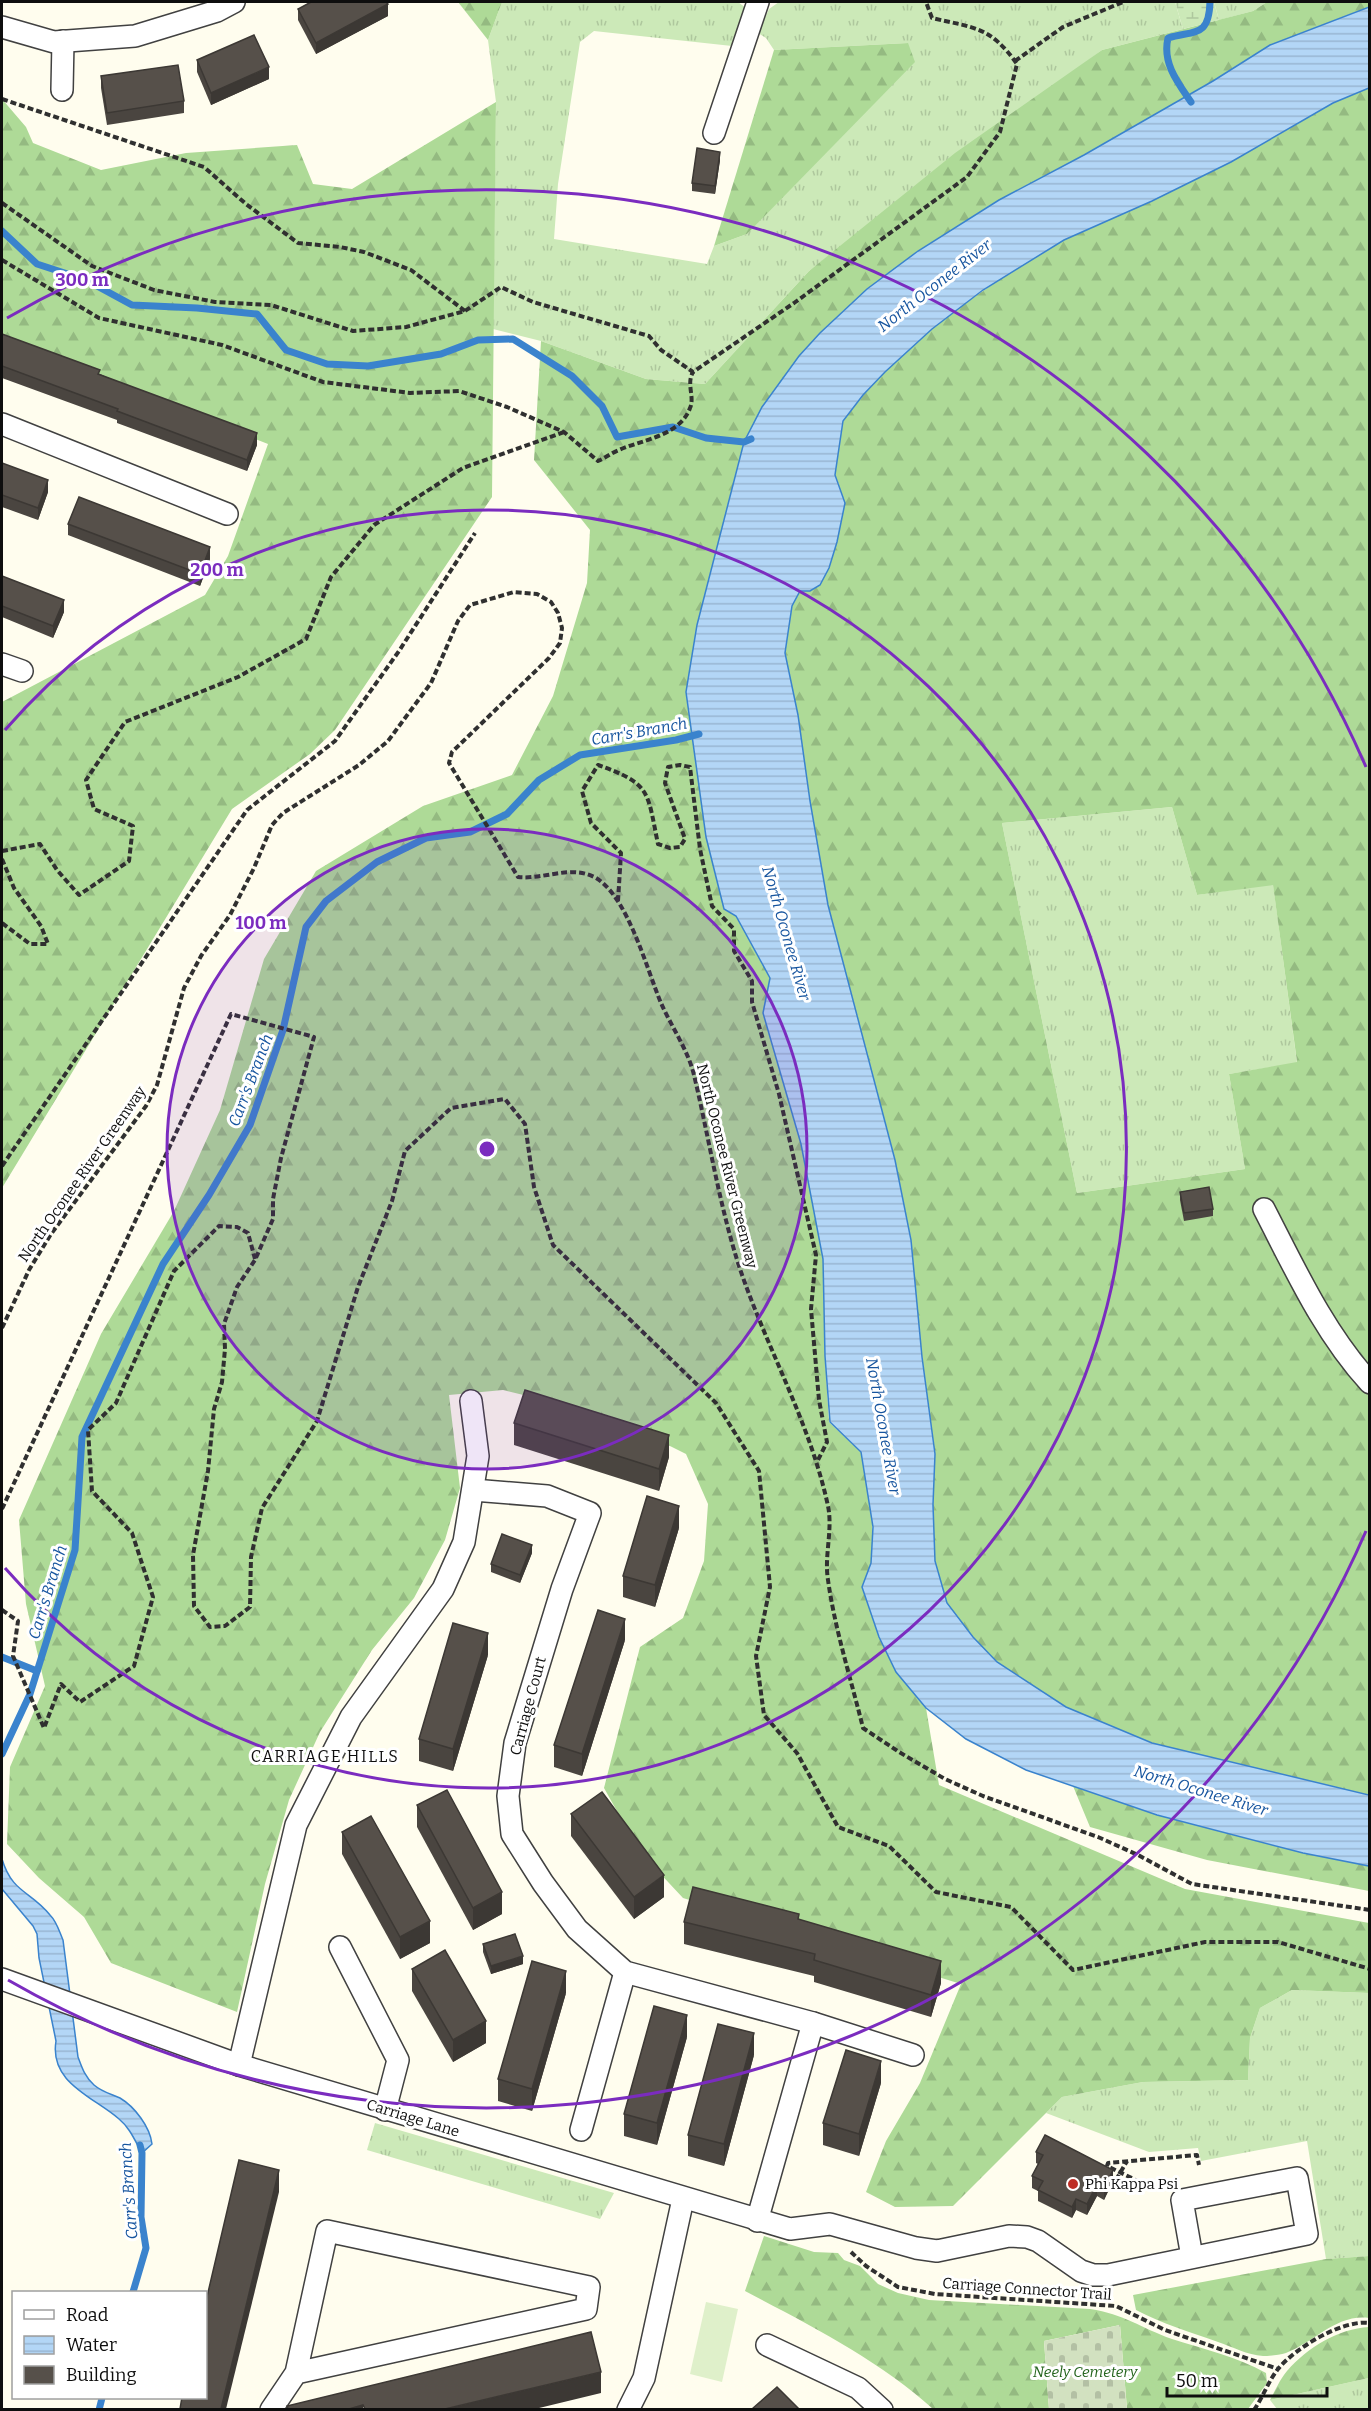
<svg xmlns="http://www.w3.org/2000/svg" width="1371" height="2411" viewBox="0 0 1371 2411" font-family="Bitter,serif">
	<defs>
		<pattern id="grass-tufts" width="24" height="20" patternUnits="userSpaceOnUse" patternTransform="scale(1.5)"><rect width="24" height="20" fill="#cce9b8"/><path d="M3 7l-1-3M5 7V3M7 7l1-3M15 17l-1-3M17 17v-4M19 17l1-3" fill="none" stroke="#aec79d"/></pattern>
		<pattern id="forest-firs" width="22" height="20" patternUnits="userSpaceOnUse" patternTransform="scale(1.5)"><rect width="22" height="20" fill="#aeda97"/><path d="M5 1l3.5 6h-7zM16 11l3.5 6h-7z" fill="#94ba81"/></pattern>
		<pattern id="wetland-marsh" width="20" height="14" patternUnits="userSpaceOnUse" patternTransform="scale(1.5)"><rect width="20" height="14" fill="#cce9b8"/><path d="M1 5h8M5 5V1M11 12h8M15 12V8" fill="none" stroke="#aec79d"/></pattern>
		<pattern id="cemetery-stones" width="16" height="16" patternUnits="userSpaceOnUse" patternTransform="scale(1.5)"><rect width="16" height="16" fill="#d2e1c0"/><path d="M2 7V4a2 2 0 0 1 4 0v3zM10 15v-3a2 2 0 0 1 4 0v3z" fill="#b3c0a4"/></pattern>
		<pattern id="water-rules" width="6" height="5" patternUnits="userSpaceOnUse" patternTransform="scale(1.5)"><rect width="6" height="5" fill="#b3d6f6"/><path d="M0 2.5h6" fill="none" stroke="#99b6d2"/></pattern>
	</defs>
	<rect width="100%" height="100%" fill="#fffdee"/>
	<g fill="url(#grass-tufts)">
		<path d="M502,2H738L746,8L732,46L594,31L580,42L558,184L554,239L707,264L714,246L747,234L908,43L774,50L766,38L758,33L769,9L779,2H1175L1183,29L1102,50L809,271L705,384L646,379L541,341L493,329L496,102L488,40Z"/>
		<path d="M1214,2H1267L1253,11L1219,20Z"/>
		<path d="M1172,807L1197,895L1273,884L1297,1063L1229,1074L1245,1169L1077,1193L1002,823Z"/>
		<path d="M1292,1990L1369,1993V2256L1326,2259L1307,2141L1201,2161L1198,2148L1149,2152L1046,2113L1062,2097L1143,2082L1248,2080L1250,2038L1260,2008Z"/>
		<path d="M375,2123L614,2193L600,2219L367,2150Z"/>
		<path d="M1369,2378V2409H1277L1270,2400Z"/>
	</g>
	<g fill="url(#forest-firs)" fill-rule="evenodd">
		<path d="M458,2H502L488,40Z"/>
		<path d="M1267,2H1369V7L1270,45L1213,81L1084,155L999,200L918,251L867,289L820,333L799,356L762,407L686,692L706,837L724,909L736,916L770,978L763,1013L801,1144L823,1259L825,1356L829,1422L861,1452L869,1495L873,1532L871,1563L862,1587L879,1637L896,1672L926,1708L939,1785L1185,1889L1369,1923V1993L1292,1990L1260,2008L1250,2038L1248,2080L1143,2082L1062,2097L953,2206L895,2207L866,2192L886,2141L920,2083L961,1984L683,1898L640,1852L604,1788L640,1647L683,1618L704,1561L708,1504L686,1454L610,1416L503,1390L449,1395L460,1488L445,1540L414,1598L372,1650L320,1732L289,1800L265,1884L237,2012L111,1963L84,1917L39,1878L7,1844L10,1767L45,1686L26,1604L19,1520L101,1334L174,1211L220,1110L264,959L316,871L423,806L512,775L553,696L587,583L590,530L534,460L541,341L646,379L705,384L809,271L955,153L1102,50L1253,11Z"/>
		<path d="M908,43L915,62L747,234L714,246L774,50Z"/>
		<path d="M1369,88V1795L1152,1743L1066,1707L997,1662L973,1637L947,1603L935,1561L933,1505L935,1454L922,1357L911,1240L895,1160L828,905L810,801L798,715L785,653L792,606L800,591H810L839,485L835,475L843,421L863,395L885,372L932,329L957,309L1009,273L1064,240L1231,162L1333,103ZM1172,807L1197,895L1273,885L1297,1062L1229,1074L1245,1169L1077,1193L1002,823Z"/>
		<path d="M2,99L26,127L33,143L101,170L186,153L297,145L313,184L352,189L496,102L492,497L335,730L310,754L232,809L2,1188V702L205,595L228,556L268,444L2,341Z"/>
		<path d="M1073,1786L1157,1815L1303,1853L1369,1866V1891L1207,1860L1090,1827Z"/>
		<path d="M764,2236L814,2252L838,2253L844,2260L860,2266L878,2284L898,2293L929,2300L1090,2309C1124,2314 1141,2328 1172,2339C1204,2349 1237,2357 1266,2373L1267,2383L1248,2409H1127L1120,2325L1044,2341L1049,2409H933C879,2360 810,2325 745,2291Z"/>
		<path d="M1369,2256V2318C1336,2314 1315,2342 1286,2353C1279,2355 1269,2356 1263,2356C1247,2355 1233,2347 1218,2342C1190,2332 1163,2324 1136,2310L1133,2295L1326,2259Z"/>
		<path d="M1369,2327V2378L1270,2400C1275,2391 1280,2379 1287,2371C1308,2347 1338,2329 1369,2327Z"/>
	</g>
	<path fill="url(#wetland-marsh)" d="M1175,2H1214L1219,20L1183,29Z"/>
	<path fill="url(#cemetery-stones)" d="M1120,2325L1127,2409H1049L1044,2341Z"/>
	<path fill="#dff0ca" d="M706,2302L738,2309L722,2382L690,2374Z"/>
	<g fill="url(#water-rules)" stroke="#3a83cd" stroke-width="1.5">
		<path d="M1369,7V88L1333,103L1231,162L1152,201L1064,240L983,290L932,329L885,372L863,395L843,421L835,475L845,503L837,542L829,568L820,585L810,591H800L792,606L785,653L798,715L810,801L828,905L895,1160L911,1240L922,1357L935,1454L933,1505L935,1561L947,1603L973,1637L997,1662L1066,1707L1152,1743L1369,1795V1866L1303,1853L1157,1815L1026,1770L966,1739L926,1708L896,1672L879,1637L862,1587L871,1563L873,1527L861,1452L830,1422L825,1356L823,1259L801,1144L763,1013L770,978L736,916L724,909L706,837L686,692L697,625L744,442L762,407L799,356L820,333L867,289L918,251L999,200L1084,155L1213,81L1270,45Z"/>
		<path d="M2,1859C12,1893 31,1891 50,1915C57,1922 59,1931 63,1940L78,2057C82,2068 85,2077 94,2085C102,2092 111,2094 120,2098C135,2107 150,2127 152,2144L142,2153C135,2141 130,2128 119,2119C94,2097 49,2083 56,2041L39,1958L37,1934L33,1926L2,1889Z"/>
	</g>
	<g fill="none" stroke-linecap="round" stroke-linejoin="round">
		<g stroke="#3a83cd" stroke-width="7">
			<path d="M1191,102C1178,83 1162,63 1168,38C1194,30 1209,38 1210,2"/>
			<path d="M2,231L37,264L86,280L132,305L197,308L257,314L286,350L327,364L368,366L441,354L478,340L513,339L572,376L602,406L617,437L673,427L706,438L744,442L751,439"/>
			<path d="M2,1657L37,1671"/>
			<path d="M2,1754L30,1694L75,1550L82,1437L163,1264L209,1195L250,1125L283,1030L306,927L326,901L377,862L426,838L470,832L507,814L539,780L580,755L676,740L699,734"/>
			<path d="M133,2292L146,2248L141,2217L142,2153L140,2145"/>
			<path d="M99,2410L102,2398"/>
		</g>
		<defs>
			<g id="minor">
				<path d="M2,27L54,42L135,36L217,11L234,2"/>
				<path d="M62,90L63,41"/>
				<path d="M714,133L758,2"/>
				<path d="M2,424L227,514"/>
				<path d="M2,664L22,671"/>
				<path d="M1264,1209C1295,1269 1324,1333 1370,1383"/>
				<path d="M473,1490L547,1496L590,1513L562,1589L515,1743L508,1796L512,1834L543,1883L577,1929L625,1972L813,2023L913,2055"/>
				<path d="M340,1947L398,2060L385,2110"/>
				<path d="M2,1979L239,2065L790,2229L830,2224L916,2248L937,2251L1009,2236L1027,2237L1038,2241L1081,2271L1093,2275H1108L1307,2234L1297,2178L1182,2200L1192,2257"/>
				<path d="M239,2065L296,1825L351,1717L443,1589L464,1542L478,1456L471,1401"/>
				<path d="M581,2130L625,1972"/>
				<path d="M757,2221L813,2023"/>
				<path d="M767,2345L858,2388L882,2410"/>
				<path d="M271,2410L296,2373L327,2231L589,2287L586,2309L296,2373"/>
				<path d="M628,2410L644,2378L683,2199"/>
			</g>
		</defs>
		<use href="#minor" stroke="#414141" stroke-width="24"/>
		<g stroke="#303030" stroke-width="4" stroke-dasharray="6 3" stroke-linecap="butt">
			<path d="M1015,61L1063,27L1123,2"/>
			<path d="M2,99L204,167L246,204L298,243L340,247L364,252L411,270L465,311"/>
			<path d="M2,203L92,266L154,290L215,302L271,305L353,331L406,327L465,311L501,287L533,302L649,336L661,350L693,372L794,303L967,177L1000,132L1017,64C990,26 974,28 932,18L926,2"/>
			<path d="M2,260L99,318L222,345L323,382L410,393L459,391L507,407L564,432L598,461C605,458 611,453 619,450C641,440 680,436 690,408C695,397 686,384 693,372"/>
			<path d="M2,851L40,844L57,870L79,895L129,861L133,826L94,809L86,780L125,722L238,677L306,639L331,577L374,525L463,468L564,432"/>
			<path d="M2,859L14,888L41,926L48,944H30L2,923"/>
			<path d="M618,901L621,853L591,823L582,791L598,765C652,784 647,792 658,844L670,848L680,847L685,839L665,783L668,767L680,765L690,767L700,849L712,906L734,929V951L752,981V1002L779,1094L816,1255L811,1309L819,1400L827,1442L817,1462"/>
			<path d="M2,1166L247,810L335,741L399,651L475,533"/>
			<path d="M2,1328L29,1270L51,1234L146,1106L157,1085L184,988L201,956L230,915L254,868L272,825L283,813L359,765L388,741L431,683L458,621L470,605L514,592L537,594L551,602L558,613L562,628L560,643L549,658L452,752L449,763L518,877C544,880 571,864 596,878C628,897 647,970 661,1003C671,1026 688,1050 694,1075C709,1138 719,1204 739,1266C766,1347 810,1422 828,1506C833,1530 824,1556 828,1580C835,1630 851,1679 863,1728L899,1752L945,1779L983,1796L1098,1837L1138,1855L1192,1884L1370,1910"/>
			<path d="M2,1509L231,1014L314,1037L281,1158L273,1199V1219L255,1260L237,1287L224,1324L225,1349L222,1382L214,1409L208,1471L193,1555L194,1606L210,1627L225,1626L250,1607L251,1557L262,1508L317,1421L358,1287L392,1201L405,1151L451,1108L505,1099L525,1124L534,1187L553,1245L716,1403L759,1471L770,1587L756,1656L764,1715L797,1753L838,1827L889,1846L936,1892L1011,1907L1073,1970L1205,1942H1278L1370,1969"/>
			<path d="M2,1610L18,1621L13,1656L44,1728L61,1684L80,1702L134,1666L153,1597L132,1533L92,1491L88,1430L116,1403L174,1271L219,1226L237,1227L248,1233L255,1259"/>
			<path d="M1116,2180L1127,2161"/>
			<path d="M1148,2186L1107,2166L1108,2163L1197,2155L1199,2165"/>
			<path d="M851,2252L866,2266L898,2287L935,2294L1116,2306L1165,2330L1278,2369"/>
			<path d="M1254,2410C1263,2397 1269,2380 1278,2369C1295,2348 1343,2319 1370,2323"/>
		</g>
		<use href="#minor" stroke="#fff" stroke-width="21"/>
	</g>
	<g fill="#4a4540">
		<path d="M298,9L388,16L316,54L298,20Z"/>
		<path d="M197,60L269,79L211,105L197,72Z"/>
		<path d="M101,76L184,101V113L107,125L101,88Z"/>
		<path d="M720,160L715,194L692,191V183Z"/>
		<path d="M2,334L100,374L257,445L247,471L117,423V420L2,378Z"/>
		<path d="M2,463L48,492L38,520L2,507Z"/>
		<path d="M68,524L210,559L200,586L68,535Z"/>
		<path d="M2,576L64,612L53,638L2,617Z"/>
		<path d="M1180,1192L1213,1209V1216L1184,1221L1180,1200Z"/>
		<path d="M514,1423L669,1457L659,1491L514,1445Z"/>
		<path d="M679,1528L655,1607L623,1597V1576Z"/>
		<path d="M532,1553L520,1583L491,1572V1564Z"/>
		<path d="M625,1640L582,1776L554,1767V1745Z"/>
		<path d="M488,1655L453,1771L419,1761V1739Z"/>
		<path d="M417,1805L502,1914L473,1930L417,1827Z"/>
		<path d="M571,1814L664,1897L634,1919L571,1836Z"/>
		<path d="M342,1832L430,1943L400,1959L342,1854Z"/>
		<path d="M799,1919L941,1983L931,2017L814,1982V1976L684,1944V1922Z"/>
		<path d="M483,1944L523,1964L491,1974L483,1952Z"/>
		<path d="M412,1969L486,2043L453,2062L412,1991Z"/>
		<path d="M566,1993L532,2111L498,2101V2079Z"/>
		<path d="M687,2037L657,2145L624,2136V2114Z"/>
		<path d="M754,2055L724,2166L688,2156V2135Z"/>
		<path d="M881,2083L859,2156L823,2145V2123Z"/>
		<path d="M1036,2152L1113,2181L1104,2200L1097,2196L1087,2215L1076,2210L1072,2218L1038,2201V2191L1032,2188V2176L1038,2164L1036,2163Z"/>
	</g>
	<g fill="#3c3834">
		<path d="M388,4V16L316,54V43Z"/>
		<path d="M269,67V79L211,105V93Z"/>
		<path d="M720,152V160L715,194V186Z"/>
		<path d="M257,433V445L247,471V460Z"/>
		<path d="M48,480V492L38,520V508Z"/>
		<path d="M210,547V559L200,586V574Z"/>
		<path d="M64,600V612L53,638V626Z"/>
		<path d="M669,1435V1457L659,1491V1469Z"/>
		<path d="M679,1506V1528L655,1607V1585Z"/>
		<path d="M532,1545V1553L520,1583V1575Z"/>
		<path d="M625,1619V1640L582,1776V1754Z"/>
		<path d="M488,1633V1655L453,1771V1749Z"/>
		<path d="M664,1875V1897L634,1919V1897Z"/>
		<path d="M502,1892V1914L473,1930V1908Z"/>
		<path d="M430,1921V1943L400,1959V1937Z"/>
		<path d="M523,1956V1964L491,1974V1966Z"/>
		<path d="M941,1961V1983L931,2017V1995Z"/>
		<path d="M566,1971V1993L532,2111V2089Z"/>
		<path d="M687,2015V2037L657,2145V2123Z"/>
		<path d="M486,2021V2043L453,2062V2040Z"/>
		<path d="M754,2033V2055L724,2166V2144Z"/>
		<path d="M881,2061V2083L859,2156V2134Z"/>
		<path d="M279,2170V2192L226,2409H221Z"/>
		<path d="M1113,2170V2181L1104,2200V2188Z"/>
		<path d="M1097,2184V2196L1087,2215V2204Z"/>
		<path d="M1076,2199V2210L1072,2218V2207Z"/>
		<path d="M601,2372V2393L535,2409H445Z"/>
		<path d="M363,2405V2409H349Z"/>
	</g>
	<g fill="#56504a" stroke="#3c3834" stroke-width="1.5">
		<path d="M311,2H386L388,4L316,43L298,9Z"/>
		<path d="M254,35L269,67L211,93L197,60Z"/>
		<path d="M178,65L184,101L107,113L101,76Z"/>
		<path d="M697,148L720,152L715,186L692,183Z"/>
		<path d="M2,334L100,370L98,374L257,433L247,460L117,411L118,409L2,366Z"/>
		<path d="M2,463L48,480L38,508L2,495Z"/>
		<path d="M79,497L210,547L200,574L68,524Z"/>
		<path d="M2,576L64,600L53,626L2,606Z"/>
		<path d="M1209,1187L1213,1209L1184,1213L1180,1192Z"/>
		<path d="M525,1390L669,1435L659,1469L514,1423Z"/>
		<path d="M647,1496L679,1506L655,1585L623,1576Z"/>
		<path d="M502,1534L532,1545L520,1575L491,1564Z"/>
		<path d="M598,1610L625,1619L582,1754L554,1745Z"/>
		<path d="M453,1623L488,1633L453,1749L419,1739Z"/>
		<path d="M447,1790L502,1892L473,1908L417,1805Z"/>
		<path d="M602,1792L664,1875L634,1897L571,1814Z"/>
		<path d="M371,1816L430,1921L400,1937L342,1832Z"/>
		<path d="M693,1887L799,1914L798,1919L941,1961L931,1995L814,1960L815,1954L684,1922Z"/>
		<path d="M515,1934L523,1956L491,1966L483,1944Z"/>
		<path d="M445,1950L486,2021L453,2040L412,1969Z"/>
		<path d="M532,1961L566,1971L532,2089L498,2079Z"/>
		<path d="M654,2006L687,2015L657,2123L624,2114Z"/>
		<path d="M718,2024L754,2033L724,2144L688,2135Z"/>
		<path d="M846,2050L881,2061L859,2134L823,2123Z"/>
		<path d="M1045,2135L1113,2170L1104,2188L1097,2184L1087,2204L1076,2199L1072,2207L1038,2190L1043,2181L1032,2176L1043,2155L1036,2152Z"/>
		<path d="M239,2160L279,2170L221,2409H180L182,2397H206V2301Z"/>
		<path d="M591,2332L601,2372L445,2409H365L363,2405L349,2409H288L287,2406Z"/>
		<path d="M777,2387L799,2409H752Z"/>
	</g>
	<circle cx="487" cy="1149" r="320" fill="#7b2cbf" fill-opacity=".12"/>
	<g fill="none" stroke="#7b2cbf" stroke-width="3">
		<circle cx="487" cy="1149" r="320"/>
		<path d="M5 730A639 639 0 1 1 5 1568"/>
		<path d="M1366 1531A959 959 0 0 1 8 1980M7 318A959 959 0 0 1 1366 767"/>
	</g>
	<circle fill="#be2e26" stroke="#fff" stroke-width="2" cx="1073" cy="2184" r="6"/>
	<g text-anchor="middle" stroke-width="6" stroke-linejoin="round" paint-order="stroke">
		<g font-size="15" fill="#0e0e0e" stroke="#fff">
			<text transform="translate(727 1166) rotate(76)" y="5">North Oconee River Greenway</text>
			<text transform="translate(82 1174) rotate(-55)" y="5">North Oconee River Greenway</text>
			<text transform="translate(528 1706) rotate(-75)" y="5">Carriage Court</text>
			<text transform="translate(413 2118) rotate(17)" y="5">Carriage Lane</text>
			<text transform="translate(1027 2289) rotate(4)" y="5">Carriage Connector Trail</text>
		</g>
		<g font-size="15" fill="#0e0e0e" stroke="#fff" text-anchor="start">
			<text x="1085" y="2189">Phi Kappa Psi</text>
		</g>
		<g font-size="15" font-style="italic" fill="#25651e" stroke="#fff">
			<text x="1085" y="2377">Neely Cemetery</text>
		</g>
		<g font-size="16" font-style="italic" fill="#17559f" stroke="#fff">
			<text transform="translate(934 285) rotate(-38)" y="6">North Oconee River</text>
			<text transform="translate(639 731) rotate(-10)" y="6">Carr's Branch</text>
			<text transform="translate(787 933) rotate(74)" y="6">North Oconee River</text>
			<text transform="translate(250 1080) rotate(-69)" y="6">Carr's Branch</text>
			<text transform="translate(884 1426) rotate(80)" y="6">North Oconee River</text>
			<text transform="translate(47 1592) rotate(-73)" y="6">Carr's Branch</text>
			<text transform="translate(1201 1790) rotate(17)" y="6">North Oconee River</text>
			<text transform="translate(128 2191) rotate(-94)" y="6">Carr's Branch</text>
		</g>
		<g font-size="16" letter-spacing="1.5" fill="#0e0e0e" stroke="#fff">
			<text x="325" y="1762">CARRIAGE HILLS</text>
		</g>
	</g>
	<circle cx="487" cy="1149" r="9" fill="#7b2cbf" stroke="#fff" stroke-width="3"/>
	<g font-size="18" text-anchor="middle" font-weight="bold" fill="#7b2cbf" stroke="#fff" stroke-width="6" stroke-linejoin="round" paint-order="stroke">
		<text x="82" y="286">300 m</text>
		<text x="217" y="576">200 m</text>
		<text x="261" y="929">100 m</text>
	</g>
	<rect width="1371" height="2411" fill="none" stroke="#0e0e0e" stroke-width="6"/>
	<rect x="12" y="2291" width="195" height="108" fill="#ffffff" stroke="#9f9f9f" stroke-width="1.5"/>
	<rect x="24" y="2310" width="30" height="9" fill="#ffffff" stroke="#9f9f9f" stroke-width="1.5"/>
	<text x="66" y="2321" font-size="18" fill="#0e0e0e">Road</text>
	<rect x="24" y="2336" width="30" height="18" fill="url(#water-rules)" stroke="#9f9f9f" stroke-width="1.5"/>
	<text x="66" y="2351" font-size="18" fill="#0e0e0e">Water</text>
	<rect x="24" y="2366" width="30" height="18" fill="#56504a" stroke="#9f9f9f" stroke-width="1.5"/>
	<text x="66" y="2381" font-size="18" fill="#0e0e0e">Building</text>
	<path d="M1167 2387v9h160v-9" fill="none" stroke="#0e0e0e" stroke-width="3"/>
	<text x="1176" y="2387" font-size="18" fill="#0e0e0e" stroke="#ffffff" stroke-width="4.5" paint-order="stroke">50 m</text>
</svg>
